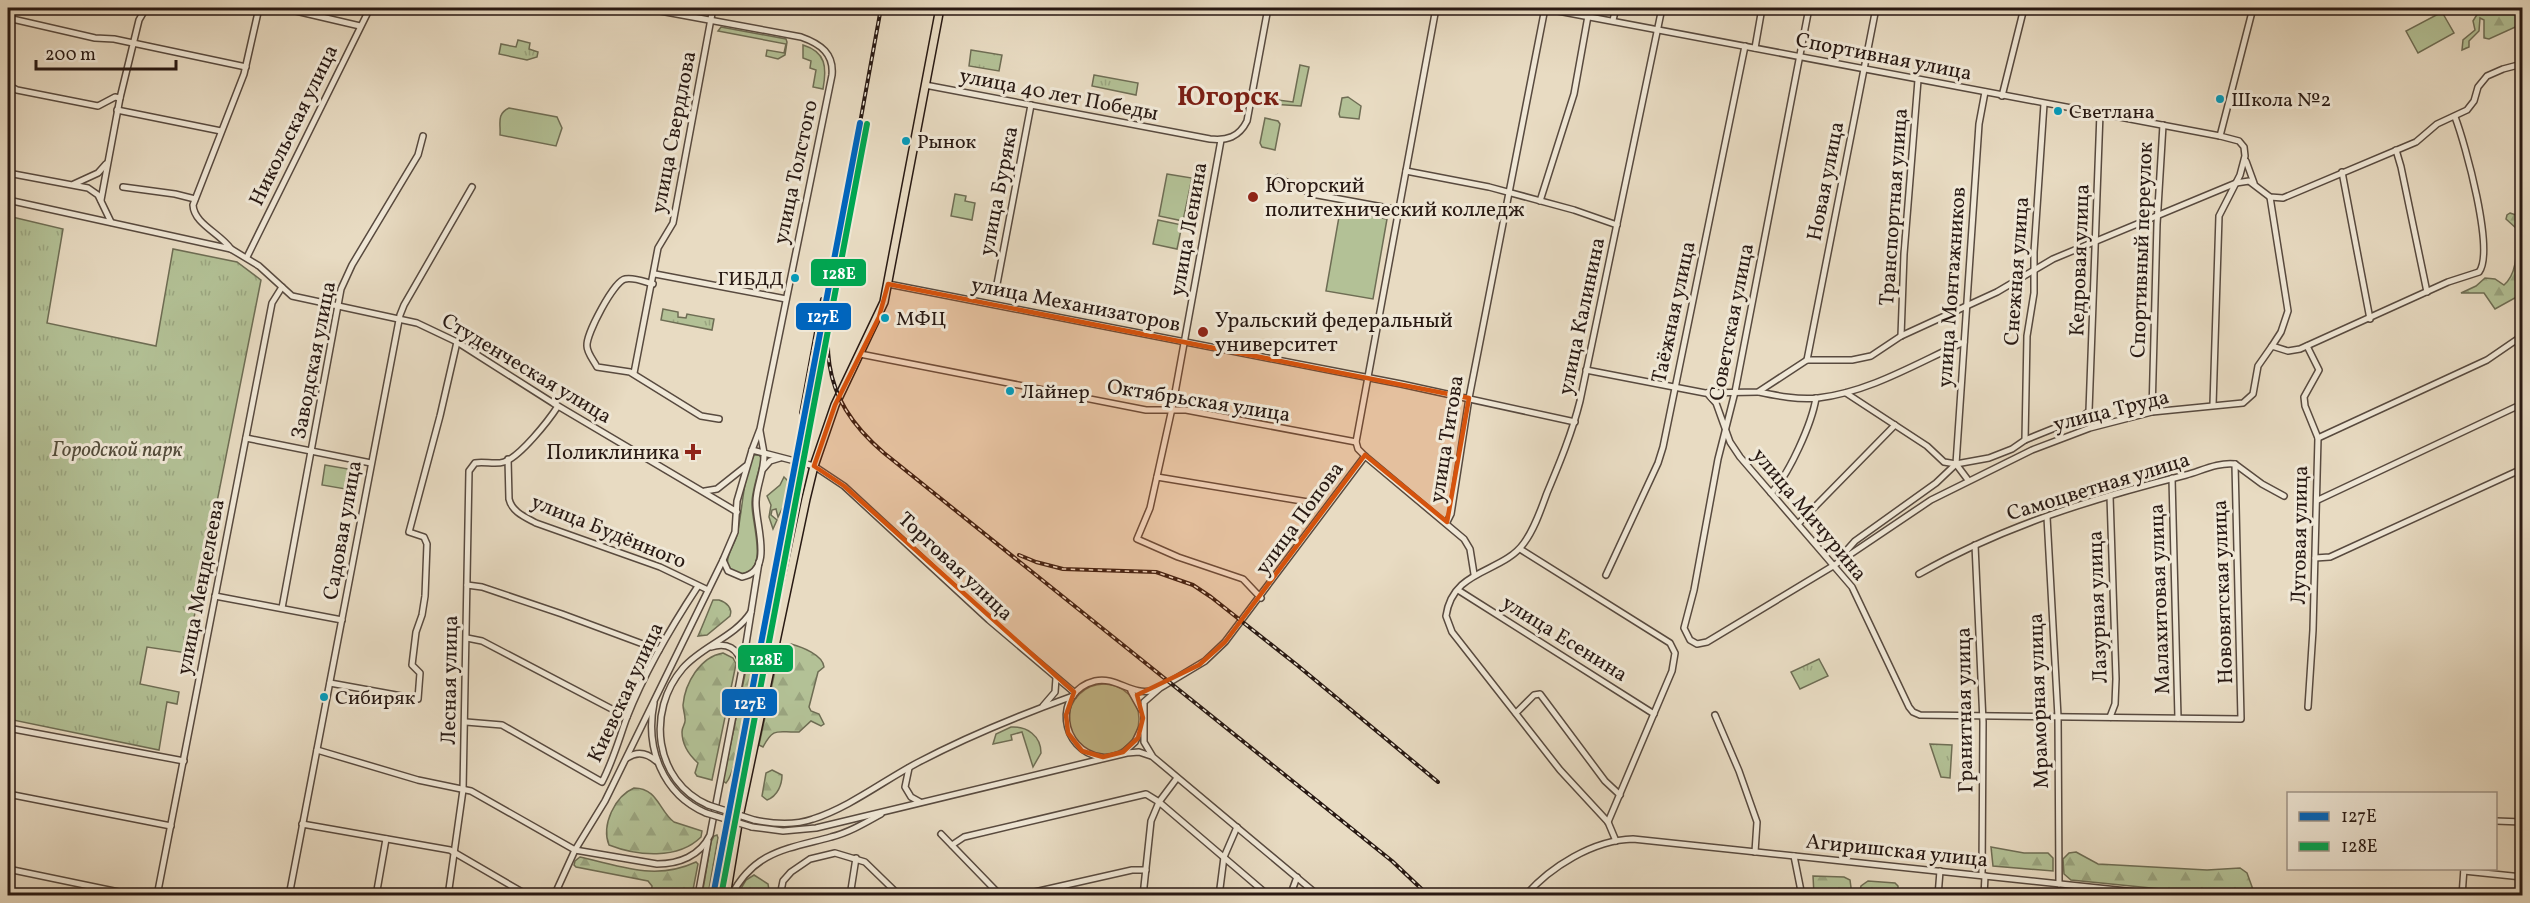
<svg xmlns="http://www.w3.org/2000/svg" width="2530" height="903" viewBox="0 0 2530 903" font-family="Vollkorn,serif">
	<defs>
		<pattern id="forest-firs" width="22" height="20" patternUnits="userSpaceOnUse" patternTransform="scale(1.5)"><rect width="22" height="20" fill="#b3c196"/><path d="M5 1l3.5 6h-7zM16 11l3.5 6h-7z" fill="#9aa580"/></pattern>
		<pattern id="park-tufts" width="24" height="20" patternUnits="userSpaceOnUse" patternTransform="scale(1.5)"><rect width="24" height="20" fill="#b3c196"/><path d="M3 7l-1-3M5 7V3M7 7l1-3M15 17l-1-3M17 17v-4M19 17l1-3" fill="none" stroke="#9aa580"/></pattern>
	</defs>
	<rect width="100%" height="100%" fill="#e8dbc2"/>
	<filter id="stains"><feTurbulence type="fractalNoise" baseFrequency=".00333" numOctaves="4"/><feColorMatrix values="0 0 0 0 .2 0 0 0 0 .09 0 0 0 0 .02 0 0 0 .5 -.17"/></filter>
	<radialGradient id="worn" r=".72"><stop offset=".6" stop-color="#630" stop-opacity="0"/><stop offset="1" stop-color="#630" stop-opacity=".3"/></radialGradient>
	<g fill="#b3c196" stroke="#6e6d54" stroke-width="1.5">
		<path d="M2442,12L2454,33L2418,53L2406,31Z"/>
		<path d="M721,27L786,39L787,42L785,55L778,59L766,56L767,50L784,53L786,44L718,31Z"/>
		<path d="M803,45C826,52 827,67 823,89L813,87L816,70L810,68L811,61L803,58Z"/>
		<path d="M1300,65L1309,67L1301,106L1268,104L1270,99L1293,102Z"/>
		<path d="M1348,97L1361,106L1359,119L1340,117L1339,114L1342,98Z"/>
		<path d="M509,108L557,117L562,128L556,146L500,135C501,124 496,114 509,108Z"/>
		<path d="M1265,118L1278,121L1280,124L1275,150L1262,147L1260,143Z"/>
		<path d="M1167,174L1192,178L1183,221L1159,216Z"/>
		<path d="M955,194L966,196L965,201L975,203L972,220L951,216Z"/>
		<path d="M1340,211L1387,219L1373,299L1326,291Z"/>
		<path d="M1158,220L1182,225L1177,249L1153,244Z"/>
		<path d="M754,455H759L762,459C758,473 753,488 752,501C750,518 769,567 745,573C739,575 733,571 728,567C725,557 734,546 737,535C743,509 742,481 754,455Z"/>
		<path d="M325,465L360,471L357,491L322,485Z"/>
		<path d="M784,477L788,481L786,501L778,517L776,509L772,510L771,515L777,520L773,529L769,517L771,505L767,496L780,485Z"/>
		<circle cx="1104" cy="719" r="35"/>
		<path d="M1011,727C1027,726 1041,736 1041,753L1033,767L1022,732L1011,735L1012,740L993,744L996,734Z"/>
	</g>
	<g fill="url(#forest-firs)" stroke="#6e6d54" stroke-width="1.5">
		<path d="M2481,8H2522V24L2489,39L2484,38V20L2480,18L2479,31L2469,41V47L2462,50L2463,40L2475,30L2473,21Z"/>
		<path d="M2510,213L2522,217V294L2495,309L2484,293H2461L2476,286L2485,278L2495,279L2504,285C2519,272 2516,247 2517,229L2506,219L2507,215Z"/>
		<path d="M719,600C726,602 733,608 730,616L707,635L698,636C701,630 712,602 713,600Z"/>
		<path d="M791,644C802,647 823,655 824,667L818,672L809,707L811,711L819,714L824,724L821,726L811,721L799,732C778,733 774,726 763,747L759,745L780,648Z"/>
		<path d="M750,650L755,654C750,678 739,769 726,783L723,781Z"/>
		<path d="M723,653L733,658L736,664L712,780L697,776L695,773L698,763C689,755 682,745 682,732C682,726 686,724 685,719C685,714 683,710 683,705C685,683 700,657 723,653Z"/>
		<path d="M772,770L782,775C782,784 778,796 767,800L762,796L766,773Z"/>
		<path d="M634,788C658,788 659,811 674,822L702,831L701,837C678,860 637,856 609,845C601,825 615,796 634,788Z"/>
		<path d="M717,835L718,838L708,895H702L711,842L714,836Z"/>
		<path d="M1991,847L2024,853H2048L2053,858V871L1993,866Z"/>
		<path d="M2076,852L2098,864L2207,870L2240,868L2247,873L2255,895H2221L2071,880L2064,874L2063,859L2069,853Z"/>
		<path d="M580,857C622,866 655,881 696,862L698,864L692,895H651L652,886L648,881L576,867L574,865L575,861Z"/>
		<path d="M754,875L768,884L770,895H737L746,880Z"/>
		<path d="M1813,876L1844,877L1850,880L1852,895H1814Z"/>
		<path d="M1868,881L1895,883L1898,886V893L1895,895H1859L1861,886Z"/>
	</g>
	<g fill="url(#park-tufts)" stroke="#6e6d54" stroke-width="1.5">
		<path d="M518,40L530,43L529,49L538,52L537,57L527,60L499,54L501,44L516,47Z"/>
		<path d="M971,50L1002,55L999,71L969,66Z"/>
		<path d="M1094,75L1138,83L1136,95L1092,86Z"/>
		<path d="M8,216L63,229L47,323L156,346L173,249L237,262L261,280L187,653L147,647L140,684L179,692L177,704L167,702L159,750L8,719Z"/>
		<path d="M663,309L678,312V317L686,318L687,314L714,319L712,330L661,320Z"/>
		<path d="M1819,659L1828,676L1800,689L1791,672Z"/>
		<path d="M1930,744L1952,745L1950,778L1941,777Z"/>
	</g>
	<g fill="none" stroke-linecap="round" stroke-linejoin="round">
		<defs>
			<g id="minor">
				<path d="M283,8L360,26"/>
				<path d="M644,8L801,37C821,44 834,54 832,75L760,429L752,450"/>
				<path d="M1436,8L1356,442L1358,449L1365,456L1464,539L1470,549L1474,574"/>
				<path d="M1542,8L2220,136"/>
				<path d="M1809,8L1735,392L1718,459L1694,590L1684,628L1690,640L1697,644L1707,642L1833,566L1931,500L2032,450L2090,428L2152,412L2243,403L2253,394L2258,366L2272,346L2288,351L2300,349L2448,282L2479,272C2495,251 2465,143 2455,117"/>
				<path d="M8,18L95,38L114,39L246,67"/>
				<path d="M1613,20L1616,8"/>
				<path d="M1755,48L1762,8"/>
				<path d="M8,85L17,90L98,106L115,97L120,98"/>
				<path d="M925,85L1210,139C1227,141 1239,137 1247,121L1268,8"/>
				<path d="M2002,96L2024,8"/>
				<path d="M117,110L221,131"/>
				<path d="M1221,140L1173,404L1150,508L1137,539L1178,557L1243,579L1261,598"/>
				<path d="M2396,150L2401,167L2427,292"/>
				<path d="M2246,161L2254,183"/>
				<path d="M1406,171L1489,187L1574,210L1617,225"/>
				<path d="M2342,172L2370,319"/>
				<path d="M8,173L88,188L98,195L111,222"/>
				<path d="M1278,178L1312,194L1399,210"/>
				<path d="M74,184L98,173L106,164"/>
				<path d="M123,187L175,194L195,199"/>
				<path d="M2270,197L2288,311L2281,332L2272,346"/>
				<path d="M8,200L231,249L259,266L292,296L417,323L457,342L553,403L737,512"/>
				<path d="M101,200L120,98L139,20L146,8"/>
				<path d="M1540,201L1574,94L1588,16"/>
				<path d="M231,249C220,233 194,224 193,205L244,74L259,8"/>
				<path d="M247,257L370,8"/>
				<path d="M655,274L786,299"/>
				<path d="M653,284C645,282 634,277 625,279C614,281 586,334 587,346C587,353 594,361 597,367L630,372L701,416L719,419"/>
				<path d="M888,284L1401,384L1575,422"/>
				<path d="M997,284L1031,105"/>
				<path d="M1901,336L1904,254L1918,80"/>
				<path d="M2307,346L2319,370L2304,397L2305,406L2318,438L2313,630L2308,707"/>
				<path d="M860,354L1146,410H1186L1356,442"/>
				<path d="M1807,360L1876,8"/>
				<path d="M1586,370L1705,393L1758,392L1807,360H1852L1871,356L1901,336L1997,292L2053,259L2236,183L2249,181L2270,197L2283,198L2416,142L2437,124L2467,110L2474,101L2478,87L2487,76L2503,69L2522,64"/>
				<path d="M634,373L658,248L673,223L713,8"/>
				<path d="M1759,392C1778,396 1798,400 1818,398C1870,392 1917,363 1964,342"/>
				<path d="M1707,393L1716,403L1730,442L1740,457L1852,587L1909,707L1913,712L1920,715L2241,719L2235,464"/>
				<path d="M1846,393L1927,446L1944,462L1956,464"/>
				<path d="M2213,405L2219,216L2240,175L2245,156L2244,147L2239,141L2220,136L2253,8"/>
				<path d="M2152,412L2157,224L2163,125"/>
				<path d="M760,431L764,453L814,466L844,486L989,620L1075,693"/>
				<path d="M246,438L371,463"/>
				<path d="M2318,438L2487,360L2522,336"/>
				<path d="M2025,440L2027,336L2034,293V252L2044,104"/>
				<path d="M752,450L764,453V456C764,472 756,487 756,502C755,524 775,571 742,577L728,571L723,560L735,532L737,501Z"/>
				<path d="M508,459L509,499C512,512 525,517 536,523L660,567L708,590"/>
				<path d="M763,469L770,461L780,458"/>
				<path d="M1157,477L1308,502"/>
				<path d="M2172,478L2178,718"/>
				<path d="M1968,480L1956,464L1979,124L1985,92"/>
				<path d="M705,491L717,489L746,466"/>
				<path d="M1771,493C1789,475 1812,423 1816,398"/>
				<path d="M2318,500L2522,404"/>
				<path d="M2047,517L2058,717L2059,884"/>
				<path d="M1447,522L1451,514L1469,398L1545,8"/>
				<path d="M1798,524L1895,425"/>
				<path d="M1975,545L1983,722L1982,875"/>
				<path d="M1520,549L1670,643L1675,653L1672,671L1608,822"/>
				<path d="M2315,558L2330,557L2522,469"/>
				<path d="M1839,559L1855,541L1936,483L1956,464L1989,458L2012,449L2025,440L2082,417L2089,411L2100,113"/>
				<path d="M1919,574C2001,527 2094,498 2186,475C2201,471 2218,462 2235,464L2262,484L2284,496"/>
				<path d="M1606,575L1658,463L1663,447L1745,46"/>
				<path d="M467,585L482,587L562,614L659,650"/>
				<path d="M1458,590L1654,714"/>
				<path d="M215,596L342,620"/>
				<path d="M282,608L341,289L352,265L418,155L423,136"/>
				<path d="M467,638L482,641L627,717"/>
				<path d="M711,647C727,642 738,648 742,665"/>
				<path d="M330,683L418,699L420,673L412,665L416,632L422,615L425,596L427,544L424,537L409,532L440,416L457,342"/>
				<path d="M1131,691L1141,709"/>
				<path d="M654,703C645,747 662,794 706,813"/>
				<path d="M1043,706L1055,692L1056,678"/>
				<path d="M1516,713L1534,695L1540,694L1605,781L1620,795"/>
				<path d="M1715,715L1739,771L1757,822L1755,852"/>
				<path d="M2110,717L2115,704L2116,679L2110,496"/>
				<path d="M466,722L502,725L602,782C613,761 619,739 627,717C645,671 671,627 698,586"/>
				<path d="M8,728L184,761"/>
				<path d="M317,750L418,780L471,791L575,850L657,864C679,864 700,856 710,835L742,669L759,562"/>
				<path d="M1123,753L1135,742L1142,727"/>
				<path d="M1101,757C1060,751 1052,692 1095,681C1117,676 1132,697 1154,690"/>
				<path d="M627,758C637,751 647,753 656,761"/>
				<path d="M909,768L905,787L911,797L920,802"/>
				<path d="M8,794L171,826"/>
				<path d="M708,805C654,781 646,711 683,668C702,646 735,637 751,612"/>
				<path d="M754,820C773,824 793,826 813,819C850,807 883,781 917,763C968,736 1020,715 1073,696"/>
				<path d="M2496,821L2522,822"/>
				<path d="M302,824L450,850L529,896"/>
				<path d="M752,827L783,831L816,828L1127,753L1139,752L1151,756"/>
				<path d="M941,834L1001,896"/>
				<path d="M1616,841L1608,822L1560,770L1452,632L1446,616C1453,568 1502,574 1524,543C1535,528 1541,509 1547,493C1560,462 1572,433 1580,401L1662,8"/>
				<path d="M952,845L964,837L1146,794L1159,802L1269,896"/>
				<path d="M1794,856L1802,896"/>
				<path d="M8,869L138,896"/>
				<path d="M2464,871L2522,877"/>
				<path d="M157,896L272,303L282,287"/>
				<path d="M289,896L400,315L404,305L472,187"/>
				<path d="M376,896L386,839"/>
				<path d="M448,896L463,790L469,471L475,463C484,461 495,465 504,462C520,457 549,420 558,406"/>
				<path d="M554,896L575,850L605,801L723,560"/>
				<path d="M698,896L708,841"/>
				<path d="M731,896C754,851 787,849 831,837C848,833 865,823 881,814"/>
				<path d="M780,896L783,881L791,872L810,859L835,853L865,862L900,896"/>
				<path d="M850,896L856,858"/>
				<path d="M1017,896L1132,870H1146"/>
				<path d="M1143,896L1151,821L1159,802L1177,778"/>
				<path d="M1219,896L1224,857L1237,827"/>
				<path d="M1290,896L1297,877"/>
				<path d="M1319,896L1153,757L1144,742V702L1160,688L1205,661L1225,642L1365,456"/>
				<path d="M1525,896C1550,867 1593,840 1633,839L2174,896"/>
				<path d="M1938,896L1940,871"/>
				<path d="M1984,896L1985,876"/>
				<path d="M2462,896L2464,868"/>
			</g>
			<path id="major" d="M726,896L740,812L806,499L814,466L835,405L884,302L940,8"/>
		</defs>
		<use href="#minor" stroke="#584a3f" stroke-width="8"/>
		<use href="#major" stroke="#281913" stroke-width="10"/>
		<use href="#minor" stroke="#f0e8d7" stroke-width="5"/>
		<use href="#major" stroke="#e8dbc2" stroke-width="7"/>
		<defs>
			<g id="rail">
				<path d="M860,123L881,8"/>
				<path d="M856,144C853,184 846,222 838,261C823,341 815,394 884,453L1392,861L1429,896"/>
				<path d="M801,413L822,299"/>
				<path d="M1019,555L1036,562L1063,569L1156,572L1193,585L1211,597L1297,665L1438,782"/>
			</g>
		</defs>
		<use href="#rail" stroke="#281913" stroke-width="4"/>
		<use href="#rail" stroke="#f0e8d7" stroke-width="1.5" stroke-dasharray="4.5" stroke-linecap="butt"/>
		<defs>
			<g id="minor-bridge">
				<path d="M708,805L754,820"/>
				<path d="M706,813L752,827"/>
			</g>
		</defs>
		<use href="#minor-bridge" stroke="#584a3f" stroke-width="8" stroke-linecap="butt"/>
		<use href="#minor-bridge" stroke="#f0e8d7" stroke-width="5"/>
		<defs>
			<path id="rail-1" d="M713,896L860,123"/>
			<path id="rail-2" d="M721,896L867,124"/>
		</defs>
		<use href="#rail-1" stroke="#f0e8d7" stroke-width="10"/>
		<use href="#rail-2" stroke="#f0e8d7" stroke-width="10"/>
		<use href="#rail-1" stroke="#0065bd" stroke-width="6"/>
		<use href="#rail-2" stroke="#00a651" stroke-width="6"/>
	</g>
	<path fill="#d5530d" fill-opacity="0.2" stroke="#d5530d" stroke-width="4.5" stroke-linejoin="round" d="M888,284L1469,398L1447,522L1365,455L1225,642L1199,665L1137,695L1143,718L1138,738L1123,752L1103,757L1082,751L1068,733L1066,715L1074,692L844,486L814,466L835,405L879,317Z"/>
	<g fill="#049bbb" stroke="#f0e8d7" stroke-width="2">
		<circle cx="2220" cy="99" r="5"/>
		<circle cx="2058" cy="111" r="5"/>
		<circle cx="906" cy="141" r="5"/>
		<circle cx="795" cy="278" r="5"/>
		<circle cx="885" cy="318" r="5"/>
		<circle cx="1010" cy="391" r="5"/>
		<circle cx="324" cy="697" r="5"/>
	</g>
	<g fill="#8f2418" stroke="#f0e8d7" stroke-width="2">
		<circle cx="1253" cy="197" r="6"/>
		<circle cx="1203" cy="332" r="6"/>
		<path d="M690 443h6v6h6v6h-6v6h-6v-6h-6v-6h6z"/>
	</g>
	<g text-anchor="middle" stroke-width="6" stroke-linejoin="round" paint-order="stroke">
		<g font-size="20" fill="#281913" stroke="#f0e8d7" text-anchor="start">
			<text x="2231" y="106">Школа №2</text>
			<text x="2069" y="118">Светлана</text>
			<text x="917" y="148">Рынок</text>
			<text x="784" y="285" text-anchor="end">ГИБДД</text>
			<text x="896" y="325">МФЦ</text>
			<text x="1021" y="398">Лайнер</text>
			<text x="335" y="704">Сибиряк</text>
		</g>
		<g font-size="21" fill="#281913" stroke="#f0e8d7">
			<text transform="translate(1884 56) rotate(11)" y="7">Спортивная улица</text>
			<text transform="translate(1059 94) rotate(11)" y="7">улица 40 лет Победы</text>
			<text transform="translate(293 125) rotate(-64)" y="7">Никольская улица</text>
			<text transform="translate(673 132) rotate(-79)" y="7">улица Свердлова</text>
			<text transform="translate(795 172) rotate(-78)" y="7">улица Толстого</text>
			<text transform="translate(1825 181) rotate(-79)" y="7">Новая улица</text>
			<text transform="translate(998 191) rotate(-79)" y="7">улица Буряка</text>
			<text transform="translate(1893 207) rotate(-86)" y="7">Транспортная улица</text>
			<text transform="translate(1188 229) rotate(-80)" y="7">улица Ленина</text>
			<text transform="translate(2141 250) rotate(-88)" y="7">Спортивный переулок</text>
			<text transform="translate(2079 260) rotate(-88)" y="7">Кедровая улица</text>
			<text transform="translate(2016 271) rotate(-86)" y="7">Снежная улица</text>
			<text transform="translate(1951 287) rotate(-86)" y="7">улица Монтажников</text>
			<text transform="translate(1076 304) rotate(11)" y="7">улица Механизаторов</text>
			<text transform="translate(1673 312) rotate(-78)" y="7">Таёжная улица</text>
			<text transform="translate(1581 316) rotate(-78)" y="7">улица Калинина</text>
			<text transform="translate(1731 322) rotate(-79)" y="7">Советская улица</text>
			<text transform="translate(313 360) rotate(-79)" y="7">Заводская улица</text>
			<text transform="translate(527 368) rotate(31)" y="7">Студенческая улица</text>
			<text transform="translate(1199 400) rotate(9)" y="7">Октябрьская улица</text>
			<text transform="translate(2111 410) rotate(-14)" y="7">улица Труда</text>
			<text transform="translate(1446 439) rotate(-81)" y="7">улица Титова</text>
			<text transform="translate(2098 486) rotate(-17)" y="7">Самоцветная улица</text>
			<text transform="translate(1810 514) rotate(50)" y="7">улица Мичурина</text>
			<text transform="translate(1299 518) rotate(-54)" y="7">улица Попова</text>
			<text transform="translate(342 530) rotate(-80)" y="7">Садовая улица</text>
			<text transform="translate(609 531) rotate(22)" y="7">улица Будённого</text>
			<text transform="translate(2299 535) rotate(-89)" y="7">Луговая улица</text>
			<text transform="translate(956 566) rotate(43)" y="7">Торговая улица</text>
			<text transform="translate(200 587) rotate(-79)" y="7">улица Менделеева</text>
			<text transform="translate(2222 592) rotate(-92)" y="7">Нововятская улица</text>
			<text transform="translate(2159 599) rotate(-92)" y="7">Малахитовая улица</text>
			<text transform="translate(2097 607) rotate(-92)" y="7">Лазурная улица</text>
			<text transform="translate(1565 638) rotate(32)" y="7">улица Есенина</text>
			<text transform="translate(449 680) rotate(-89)" y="7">Лесная улица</text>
			<text transform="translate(625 692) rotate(-65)" y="7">Киевская улица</text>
			<text transform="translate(2038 701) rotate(-92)" y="7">Мраморная улица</text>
			<text transform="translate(1964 710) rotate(-91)" y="7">Гранитная улица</text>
			<text transform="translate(1897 850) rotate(6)" y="7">Агиришская улица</text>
		</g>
		<g font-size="21" fill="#281913" stroke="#f0e8d7" text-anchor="start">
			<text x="1265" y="192">Югорский<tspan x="1265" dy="24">политехнический колледж</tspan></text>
			<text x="1215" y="327">Уральский федеральный<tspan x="1215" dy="24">университет</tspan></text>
			<text x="680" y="459" text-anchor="end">Поликлиника</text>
		</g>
		<g font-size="21" font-style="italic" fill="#524b3a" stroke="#f0e8d7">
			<text x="117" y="456">Городской парк</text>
		</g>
		<g font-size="27" font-weight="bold" fill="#7a1f14" stroke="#f0e8d7">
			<text x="1228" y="105">Югорск</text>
		</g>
	</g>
	<g stroke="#f0e8d7" stroke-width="2">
		<rect x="810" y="258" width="57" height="29" rx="6" fill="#00a651"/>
		<rect x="795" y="302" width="57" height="29" rx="6" fill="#0065bd"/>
		<rect x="737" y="644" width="57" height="29" rx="6" fill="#00a651"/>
		<rect x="721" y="688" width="57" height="29" rx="6" fill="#0065bd"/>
	</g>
	<g font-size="16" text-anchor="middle" font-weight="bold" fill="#fff">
		<text x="839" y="279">128Е</text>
		<text x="823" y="322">127Е</text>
		<text x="766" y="665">128Е</text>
		<text x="750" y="709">127Е</text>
	</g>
	<rect width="2530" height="903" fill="none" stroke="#e8dbc2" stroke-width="30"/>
	<rect x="9" y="9" width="2512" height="885" fill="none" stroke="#281913" stroke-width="3"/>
	<rect x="15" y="15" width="2500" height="873" fill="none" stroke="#281913" stroke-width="1.5"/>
	<rect x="2287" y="792" width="210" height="78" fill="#f0e8d7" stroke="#a09589" stroke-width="1.5"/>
	<rect x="2299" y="812" width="30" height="9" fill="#0065bd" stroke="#a09589" stroke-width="1.5"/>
	<text x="2341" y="822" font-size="18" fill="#281913">127Е</text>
	<rect x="2299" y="842" width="30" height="9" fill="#00a651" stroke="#a09589" stroke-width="1.5"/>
	<text x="2341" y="852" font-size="18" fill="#281913">128Е</text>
	<path d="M36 60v9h140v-9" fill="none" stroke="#281913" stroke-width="3"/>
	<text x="45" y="60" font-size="18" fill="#281913" stroke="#f0e8d7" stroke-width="4.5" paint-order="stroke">200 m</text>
	<rect width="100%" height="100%" filter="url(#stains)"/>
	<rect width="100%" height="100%" fill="url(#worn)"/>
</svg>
